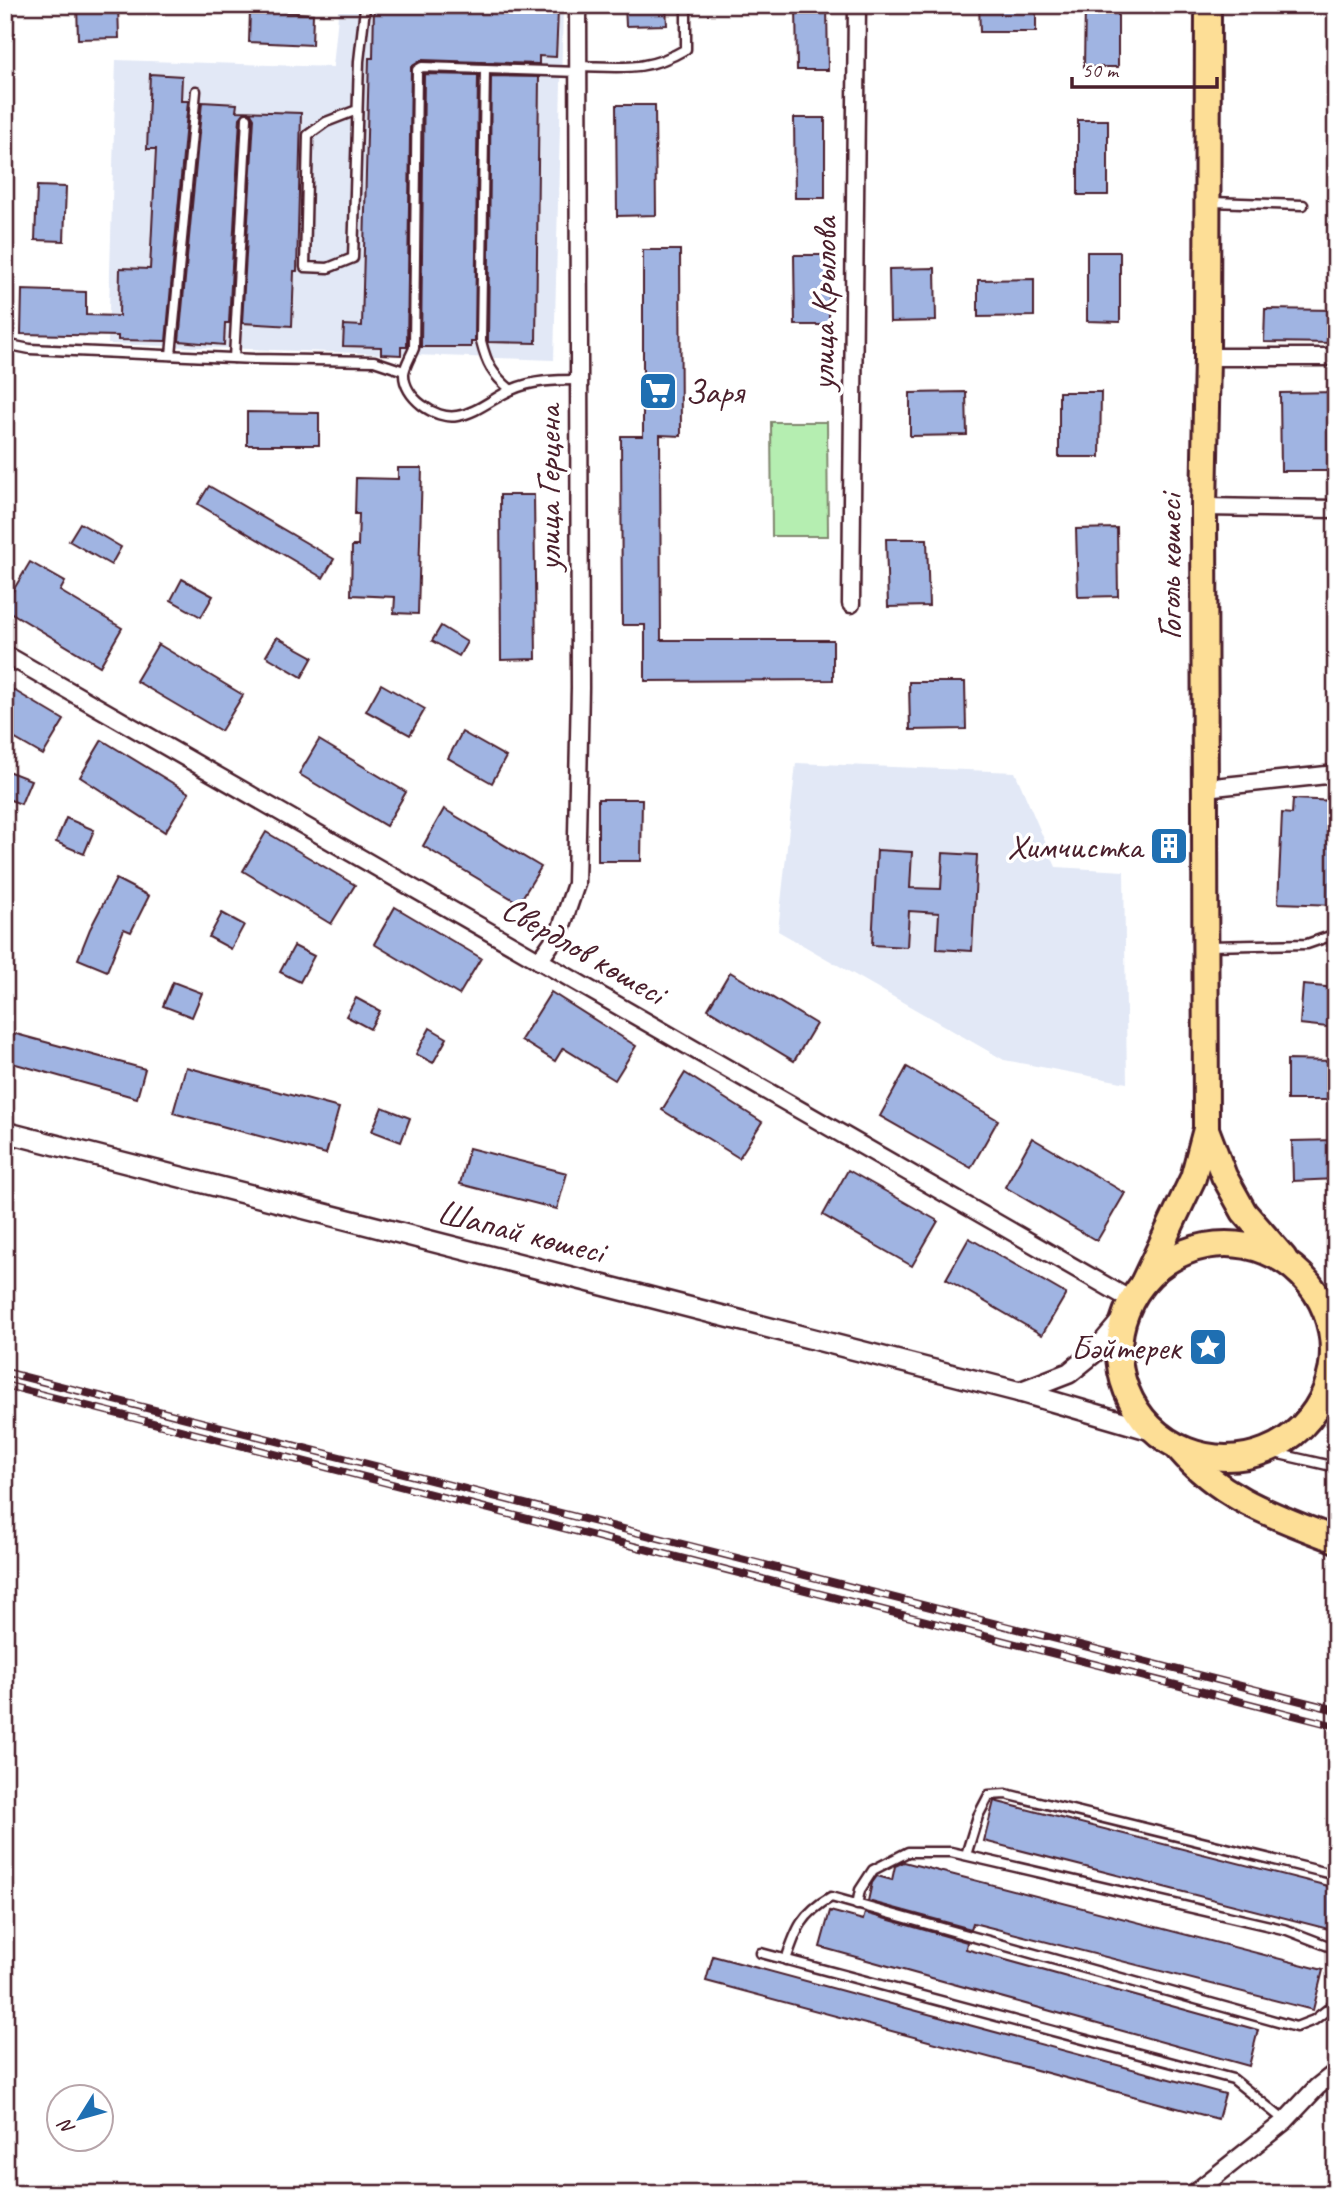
<svg xmlns="http://www.w3.org/2000/svg" width="1341" height="2199" viewBox="0 0 1341 2199" font-family="Caveat,sans-serif">
	<rect width="100%" height="100%" fill="#fff"/>
	<filter id="ink" filterUnits="userSpaceOnUse"><feTurbulence type="fractalNoise" baseFrequency=".0143" numOctaves="2"/><feDisplacementMap in="SourceGraphic" scale="14" xChannelSelector="R" yChannelSelector="G"/><feConvolveMatrix kernelMatrix="1 2 1 2 8 2 1 2 1" color-interpolation-filters="sRGB"/></filter>
	<g filter="url(#ink)">
		<g fill="#e2e8f6">
			<path d="M339,5H563L554,360L108,344L116,60L333,67Z"/>
			<path d="M796,763L1015,772L1056,867L1124,871L1127,1083L1004,1060L778,931Z"/>
		</g>
		<path fill="#b5eeb1" stroke="#80866e" stroke-width="2" d="M771,422H827L828,536H772Z"/>
		<g fill="#a0b4e2" stroke="#4a1f2b" stroke-width="2">
			<path d="M77,5H118L119,38L78,39Z"/>
			<path d="M625,5H666L667,25L626,26Z"/>
			<path d="M796,5H827L828,70H797Z"/>
			<path d="M979,5H1036V32H980Z"/>
			<path d="M1085,5H1118V67H1084Z"/>
			<path d="M374,6L558,11L556,57L539,56V64L422,60L411,67L407,347H401V355L381,354V347L343,346L344,325L362,326L369,58H373Z"/>
			<path d="M250,10L313,14L312,45L249,42Z"/>
			<path d="M150,74L182,76L181,101H188L166,341L118,340V336L21,334L22,290L86,292V315L119,316L120,268L150,269L156,149H147Z"/>
			<path d="M424,74L478,75L475,342H471V347H421Z"/>
			<path d="M491,76L539,77L536,343L488,342V340Z"/>
			<path d="M202,102L237,104L236,111L301,113L297,271H294L292,326L242,323L254,118L251,113L245,112L240,118L229,323H225L224,345L179,341Z"/>
			<path d="M616,105H655L656,215L617,216Z"/>
			<path d="M794,118H825V198H795Z"/>
			<rect x="1078" y="120" width="30" height="75"/>
			<path d="M37,186L66,187L64,241L35,240Z"/>
			<path d="M643,250H680L681,436L660,435L661,640H833V680L645,681V625H622L621,436H643Z"/>
			<path d="M1087,252H1120V322L1087,321Z"/>
			<path d="M794,255H829V325H795Z"/>
			<path d="M935,268L936,321L890,322L889,269Z"/>
			<path d="M1034,279V316L978,317V280Z"/>
			<path d="M1265,309L1336,310V343L1264,342Z"/>
			<path d="M966,392L967,435L910,436V393Z"/>
			<path d="M1059,392H1101L1100,457H1059Z"/>
			<path d="M1336,392V471H1281L1280,393Z"/>
			<path d="M247,412L319,413V445H247Z"/>
			<path d="M398,468H422L418,614L394,613L395,597L351,595L352,546H358L359,514H355L356,478L398,479Z"/>
			<path d="M209,486L334,559L323,578L198,504Z"/>
			<path d="M500,495H534L536,659L501,660Z"/>
			<path d="M80,523L121,547L111,565L69,541Z"/>
			<path d="M1117,528L1118,596L1078,597L1076,529Z"/>
			<path d="M886,539H927L929,606L888,607Z"/>
			<path d="M30,562L65,582L60,591L122,628L100,666L5,609V604Z"/>
			<path d="M182,579L213,596L201,617L171,600Z"/>
			<path d="M441,626L467,642L459,656L432,641Z"/>
			<path d="M277,637L313,657L302,677L266,656Z"/>
			<path d="M158,644L243,695L221,731L136,681Z"/>
			<path d="M909,682H965L966,729L910,730Z"/>
			<path d="M381,684L425,709L410,735L366,711Z"/>
			<path d="M5,685L64,720L43,755L5,733Z"/>
			<path d="M462,732L506,757L492,783L448,758Z"/>
			<path d="M102,740L189,793L165,832L80,777Z"/>
			<path d="M319,740L406,792L386,826L299,774Z"/>
			<path d="M5,770L31,780L21,804L5,798Z"/>
			<path d="M598,799H642L641,861H598Z"/>
			<path d="M1293,799L1336,801V905L1278,903L1282,813L1292,814Z"/>
			<path d="M444,809L541,867L519,903L423,846Z"/>
			<path d="M66,818L94,830L84,854L56,842Z"/>
			<path d="M266,832L355,885L331,924L243,871Z"/>
			<path d="M877,850L912,852L910,888L941,889L943,853L977,855L972,951L937,949L939,913L909,911L907,947L872,945Z"/>
			<path d="M116,879L149,896L131,932L124,929L107,971L78,959L90,929Z"/>
			<path d="M395,907L481,958L459,995L374,944Z"/>
			<path d="M222,913L244,925L231,949L209,937Z"/>
			<path d="M294,946L314,956L300,982L280,972Z"/>
			<path d="M730,972L816,1024L794,1061L708,1009Z"/>
			<path d="M173,982L202,993L192,1017L163,1006Z"/>
			<path d="M1303,985L1336,988V1028L1300,1024Z"/>
			<path d="M551,992L636,1046L615,1080L563,1048L555,1061L521,1040Z"/>
			<path d="M356,998L380,1011L370,1029L346,1016Z"/>
			<path d="M430,1028L447,1038L433,1063L416,1054Z"/>
			<path d="M5,1031L145,1069L137,1098L5,1061Z"/>
			<path d="M1287,1060L1336,1061V1100H1287Z"/>
			<path d="M186,1067L339,1108L326,1154L173,1113Z"/>
			<path d="M907,1067L998,1120L971,1168L880,1116Z"/>
			<path d="M685,1073L762,1122L739,1158L662,1110Z"/>
			<path d="M382,1107L410,1118L401,1142L372,1131Z"/>
			<path d="M1032,1138L1125,1193L1097,1241L1005,1187Z"/>
			<path d="M1336,1140V1179L1293,1181L1292,1141Z"/>
			<path d="M469,1148L567,1173L557,1209L460,1184Z"/>
			<path d="M848,1170L938,1221L912,1266L823,1215Z"/>
			<path d="M969,1238L1066,1294L1042,1335L946,1279Z"/>
			<path d="M994,1801L1336,1888V1931L984,1841Z"/>
			<path d="M904,1862L1323,1970L1313,2010L973,1923L971,1929L868,1901L872,1883L877,1876L892,1880L895,1866Z"/>
			<path d="M830,1911L863,1920L865,1913L967,1942L966,1949L1258,2030L1249,2066L820,1947Z"/>
			<path d="M713,1956L1225,2094L1218,2119L706,1981Z"/>
		</g>
		<g fill="none" stroke-linecap="round" stroke-linejoin="round">
			<defs>
				<g id="service">
					<path d="M579,66C622,67 647,72 686,49V5"/>
					<path d="M485,69L481,341C487,365 492,374 511,390"/>
					<path d="M579,72L422,67L417,70L414,348C411,356 405,365 404,373C403,397 435,420 457,416C477,413 493,398 511,390C533,380 556,380 580,380"/>
					<path d="M357,110L326,122L308,135L305,267L328,268L353,258L359,61L365,8L368,5"/>
					<path d="M1211,202L1303,205"/>
					<path d="M5,344L30,349L254,359L374,361L404,371"/>
					<path d="M171,355L196,91"/>
					<path d="M234,358L247,118"/>
					<path d="M1208,946L1307,944L1336,934"/>
					<path d="M1266,1451L1336,1467"/>
					<path d="M966,1855L978,1816L989,1795L1006,1794L1336,1875"/>
					<path d="M857,1905L860,1890L873,1870L908,1852H951L1287,1930L1336,1949"/>
					<path d="M761,1953L1233,2079L1285,2121"/>
					<path d="M786,1960C796,1930 801,1914 831,1897L1296,2027L1314,2020L1336,2003"/>
				</g>
				<g id="minor">
					<path d="M1207,357H1336"/>
					<path d="M1204,507L1336,509"/>
					<path d="M851,604L857,5"/>
					<path d="M5,654L1131,1300"/>
					<path d="M1205,788L1336,774"/>
					<path d="M539,961L560,931L576,884L580,688L578,5"/>
					<path d="M1193,2194L1285,2121L1317,2087L1336,2072"/>
				</g>
				<g id="tertiary">
					<path d="M5,1132L1020,1392L1154,1431"/>
					<path d="M1020,1392L1069,1373L1096,1351L1124,1318"/>
				</g>
				<g id="primary">
					<path d="M1206,1129L1224,1176L1244,1212L1284,1258"/>
					<circle cx="1226" cy="1351" r="107"/>
					<path d="M1143,1283L1193,1178L1206,1129L1204,507L1207,357L1208,5"/>
					<path d="M1179,1449C1223,1500 1275,1516 1336,1540"/>
				</g>
			</defs>
			<use href="#service" stroke="#4a1f2b" stroke-width="13"/>
			<use href="#minor" stroke="#4a1f2b" stroke-width="21"/>
			<use href="#tertiary" stroke="#4a1f2b" stroke-width="24"/>
			<use href="#primary" stroke="#4a1f2b" stroke-width="30"/>
			<use href="#service" stroke="#fff" stroke-width="8"/>
			<use href="#minor" stroke="#fff" stroke-width="16"/>
			<use href="#tertiary" stroke="#fff" stroke-width="19"/>
			<use href="#primary" stroke="#fdde96" stroke-width="24"/>
			<defs>
				<g id="rail">
					<path d="M5,1372L1336,1710"/>
					<path d="M5,1385L1336,1726"/>
				</g>
			</defs>
			<use href="#rail" stroke="#4a1f2b" stroke-width="8"/>
			<use href="#rail" stroke="#fff" stroke-width="5" stroke-dasharray="16" stroke-linecap="butt"/>
		</g>
	</g>
	<defs>
		<symbol id="supermarket-square" viewBox="-11 -11 22 22"><rect x="-9" y="-9" width="18" height="18" rx="4" fill="#1f6fb2" stroke="#fff"/><path d="M-6-5.5h2.5l.6 2H6L4.5 2H-2.5L-4.4-4H-6ZM-1.5 3.2a1.3 1.3 0 1 0 .1 0ZM3 3.2a1.3 1.3 0 1 0 .1 0Z" fill="#fff"/></symbol>
		<symbol id="building-square" viewBox="-11 -11 22 22"><rect x="-9" y="-9" width="18" height="18" rx="4" fill="#1f6fb2" stroke="#fff"/><path d="M-4-6H4V6H1V3H-1V6H-4ZM-2.5-4.3h1.7v1.8h-1.7ZM.8-4.3h1.7v1.8H.8ZM-2.5-1h1.7V.8h-1.7ZM.8-1h1.7V.8H.8Z" fill="#fff"/></symbol>
		<symbol id="sight-square" viewBox="-11 -11 22 22"><rect x="-9" y="-9" width="18" height="18" rx="4" fill="#1f6fb2" stroke="#fff"/><path d="M0-6L1.8-2.2L6-1.7L2.9 1.2L3.7 5.4L0 3.3L-3.7 5.4L-2.9 1.2L-6-1.7L-1.8-2.2Z" fill="#fff"/></symbol>
	</defs>
	<g fill-rule="evenodd">
		<use href="#supermarket-square" x="636" y="369" width="44" height="44"/>
		<use href="#building-square" x="1147" y="824" width="44" height="44"/>
		<use href="#sight-square" x="1186" y="1325" width="44" height="44"/>
	</g>
	<g text-anchor="middle" stroke-width="7" stroke-linejoin="round" paint-order="stroke">
		<g font-size="35" fill="#4a1f2b" stroke="#fff">
			<text transform="translate(823 304) rotate(-89)" y="12">улица Крылова</text>
			<text transform="translate(548 488) rotate(-90)" y="12">улица Герцена</text>
			<text transform="translate(1169 567) rotate(-90)" y="12">Гоголь көшесі</text>
			<text transform="translate(584 950) rotate(30)" y="12">Свердлов көшесі</text>
			<text transform="translate(521 1231) rotate(14)" y="12">Шапай көшесі</text>
		</g>
		<g font-size="35" fill="#4a1f2b" stroke="#fff" text-anchor="end">
			<text x="685" y="403" text-anchor="start">Заря</text>
			<text x="1142" y="858">Химчистка</text>
			<text x="1181" y="1359">Бәйтерек</text>
		</g>
	</g>
	<rect width="1341" height="2199" fill="none" stroke="#fff" stroke-width="28"/>
	<rect x="14" y="14" width="1313" height="2171" fill="none" stroke="#4a1f2b" stroke-width="2.5" filter="url(#ink)"/>
	<g transform="translate(80 2118) rotate(233)"><circle r="33" fill="#ffffff" stroke="#b7a5aa" stroke-width="2"/>
	<path d="M0-5L12 26L0 18L-12 26Z" fill="#1f6fb2"/>
	<text y="-10" font-size="19" font-weight="bold" text-anchor="middle" fill="#4a1f2b">N</text>
	</g>
	<path d="M1072 77v10h145v-10" fill="none" stroke="#4a1f2b" stroke-width="3.5"/>
	<text x="1082" y="77" font-size="21" fill="#4a1f2b" stroke="#ffffff" stroke-width="5" paint-order="stroke">50 m</text>
</svg>
